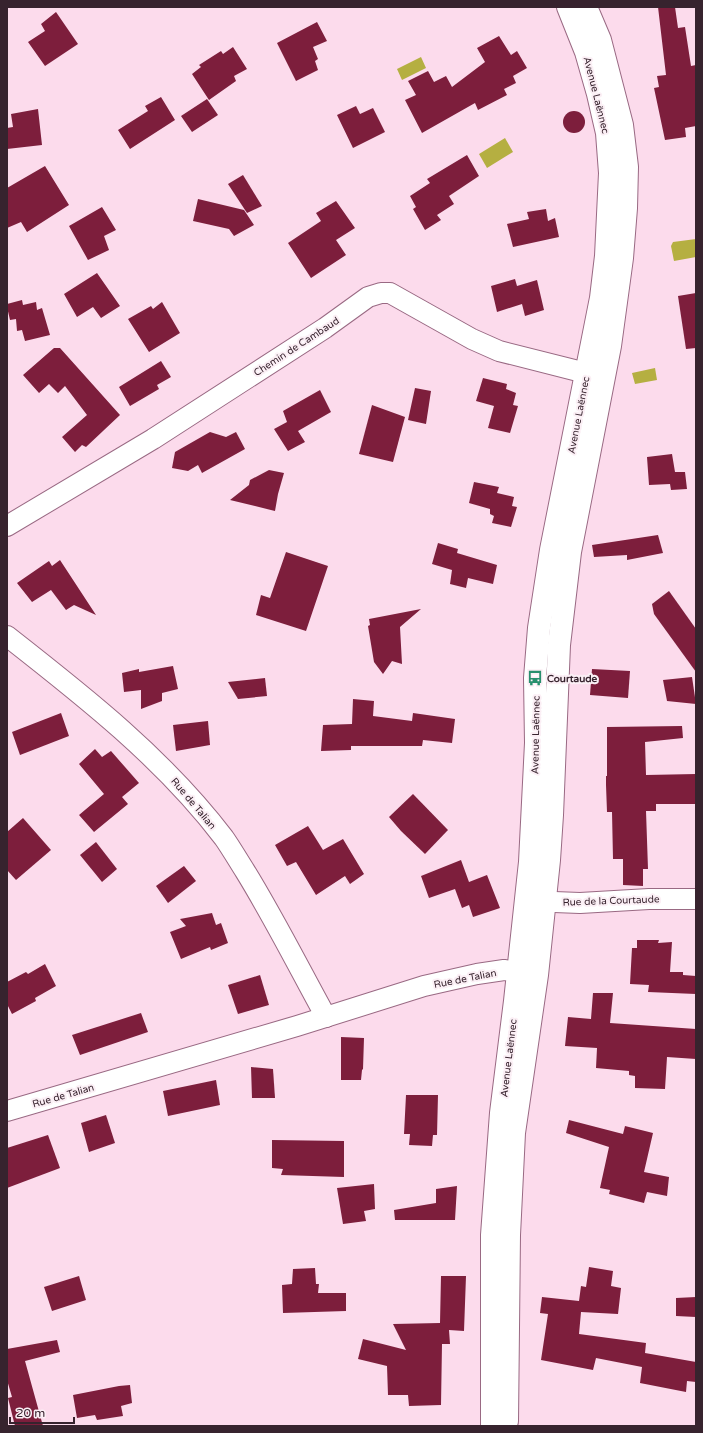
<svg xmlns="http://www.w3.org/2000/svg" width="703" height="1433" viewBox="0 0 703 1433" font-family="'Varela Round',sans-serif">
	<rect width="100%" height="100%" fill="#fcdbec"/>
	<g fill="#b5af41">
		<path d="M421,57L426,68L402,80L397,69Z"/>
		<path d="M505,138L513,152L487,168L479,154Z"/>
		<path d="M696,239V257L674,261L671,246L673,242Z"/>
		<path d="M655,368L657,380L635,384L632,373Z"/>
	</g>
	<g fill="#7d1e3c">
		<path d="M658,7H675L678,28L685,27L691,66L696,65V126L685,128L686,137L665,140L654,88L659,87L657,76L666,75Z"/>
		<path d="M56,12L78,44L45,66L28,42L45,31L41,24Z"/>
		<path d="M317,22L327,41L313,47L318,59L315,61L318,70L296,81L277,43Z"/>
		<path d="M499,36L511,55L517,51L527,68L513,76L516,83L504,89L507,95L478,110L475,103L422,133L405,100L416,95L408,81L428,71L434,82L446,76L452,87L485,62L477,48Z"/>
		<path d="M233,47L247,69L234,76L236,81L209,100L192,74L201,67L199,65L221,51L223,54Z"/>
		<path d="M161,97L175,120L130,149L118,130L148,111L145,106Z"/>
		<path d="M207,99L218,115L192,132L181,116Z"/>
		<path d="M356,106L360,114L373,108L385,132L353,148L337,115Z"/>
		<path d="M38,109L42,145L7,149V128L13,127L11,114Z"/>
		<circle cx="574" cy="122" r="11"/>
		<path d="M467,155L479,176L449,196L454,204L437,215L441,220L425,230L413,209L416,207L410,196L430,183L427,179Z"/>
		<path d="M45,166L69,205L27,232L21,222L7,228V188Z"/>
		<path d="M243,175L262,206L247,213L228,184Z"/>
		<path d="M198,199L244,210L254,225L234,236L229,229L193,221Z"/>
		<path d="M336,201L355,228L336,240L346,255L311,278L288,243L321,221L316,213Z"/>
		<path d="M102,207L116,230L104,236L109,250L88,260L69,226Z"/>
		<path d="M546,209L548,221L555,218L559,237L513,247L507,224L529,219L527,212Z"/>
		<path d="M97,273L120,306L101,318L93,307L77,317L64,294Z"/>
		<path d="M515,279L517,286L537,280L544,310L525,316L522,304L497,312L491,286Z"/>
		<path d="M696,293V348L686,349L678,296Z"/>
		<path d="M22,300L23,305L36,302L37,310L42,308L50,335L25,341L22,330L17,331L16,319L10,320L7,307V304Z"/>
		<path d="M162,302L180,333L149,352L128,319L151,306L153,309Z"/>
		<path d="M54,348H60L120,415L86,447L82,445L75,452L62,437L87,415L65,386L58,393L49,384L39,393L23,375Z"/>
		<path d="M161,361L171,377L157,385L159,389L130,406L119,387Z"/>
		<path d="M483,378L507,384L506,389L516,393L513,405L518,406L510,433L488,428L494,406L476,401Z"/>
		<path d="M415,388L431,391L426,424L408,420Z"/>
		<path d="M320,390L331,412L298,431L305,442L288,451L274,429L287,422L283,411Z"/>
		<path d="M372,405L405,417L393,462L359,454Z"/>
		<path d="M210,432L226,437L236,432L245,449L202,473L198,465L188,471L172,468L175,452Z"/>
		<path d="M672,454L675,472H685L687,489L671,490L670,484L649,485L647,457Z"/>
		<path d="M269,470L284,473L278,494L275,511L230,500L249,485L250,480Z"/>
		<path d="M474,482L499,487L497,493L514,497L512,506L517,507L511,527L492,523L494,516L490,514V509L469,503Z"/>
		<path d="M658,535L663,553L627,560V555L594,557L592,545Z"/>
		<path d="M438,543L458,549L457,553L497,565L493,584L468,578L466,588L450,584L452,570L432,564Z"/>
		<path d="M286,552L328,566L306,631L256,615L261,595L270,598Z"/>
		<path d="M60,560L96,615L74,605L66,610L51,590L32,602L17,583L49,561L52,566Z"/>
		<path d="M669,591L696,629V672L654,614L652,604Z"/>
		<path d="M421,609L400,627L402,664L392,661L383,674L374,662L368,626L370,625L369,619Z"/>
		<path d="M173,666L178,689L162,693V701L141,709V690L124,692L122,673L139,669V672Z"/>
		<path d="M592,669L630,671L628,698L590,695Z"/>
		<path d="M692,677L696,704L667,701L663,680Z"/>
		<path d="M265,678L267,696L238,699L228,682Z"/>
		<path d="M353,699L374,701L373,716L412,721L413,713L455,719L452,743L423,740L422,746H351V750L321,751L323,725L352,724Z"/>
		<path d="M61,713L69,736L20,755L12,732Z"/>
		<path d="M208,721L210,745L176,751L173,725Z"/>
		<path d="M682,726L683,738L645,742L646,775L696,774V804H656V811H646L648,869H643V886L623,885V859H613L612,812H607L606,785V776H607V727Z"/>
		<path d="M95,749L102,757L111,751L139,783L122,797L128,804L94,832L79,815L104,794L79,764Z"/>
		<path d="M413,794L448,830L425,854L401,831L389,817Z"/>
		<path d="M23,818L51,850L16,880L7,870V832Z"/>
		<path d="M308,826L323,850L343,839L364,874L350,884L345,876L316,895L296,862L287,866L275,845Z"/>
		<path d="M96,842L117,869L102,882L80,855Z"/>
		<path d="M461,860L469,882L487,875L500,908L473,917L469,905L462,908L455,889L429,898L421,876Z"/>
		<path d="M184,866L196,881L168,903L156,886Z"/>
		<path d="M212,913L216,925L221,923L228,943L211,950L210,947L181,959L170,932L186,926L180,919Z"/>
		<path d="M637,940H659L658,943L672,942L670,972H683V975L696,976V994L648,992L649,985L630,984L632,948H637Z"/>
		<path d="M45,964L56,986L35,998L36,1001L12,1014L7,1004V982L26,972L28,974Z"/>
		<path d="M260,975L269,1005L238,1014L228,985Z"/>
		<path d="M593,993H613L610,1023L696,1029V1059L667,1057L665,1089L635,1088V1076L629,1075V1071L596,1068L597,1048L565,1046L568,1017L591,1019Z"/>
		<path d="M141,1013L148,1032L80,1055L72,1035Z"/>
		<path d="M341,1037L364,1038L363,1069L362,1070L361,1080H341Z"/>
		<path d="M251,1067L273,1069L275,1098H252Z"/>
		<path d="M216,1080L220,1105L168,1116L163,1091Z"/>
		<path d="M406,1095H438L437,1135H433L432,1146L409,1145L410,1134H404Z"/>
		<path d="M106,1115L115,1143L89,1152L81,1123Z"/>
		<path d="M569,1120L623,1134L625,1126L653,1133L644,1172L669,1177L667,1196L647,1192L644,1203L609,1194L610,1190L600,1188L609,1147L566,1133Z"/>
		<path d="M48,1135L60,1168L7,1188V1148Z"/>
		<path d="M272,1140L344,1141V1177L281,1175L283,1169L272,1168Z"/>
		<path d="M374,1184L375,1209L364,1211L366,1221L343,1224L337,1188Z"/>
		<path d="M457,1186L455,1220H395L394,1210L436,1203V1189Z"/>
		<path d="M589,1267L613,1271L611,1286L621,1288L618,1314L581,1312L579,1334L646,1343L645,1353L696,1362V1382L687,1381L686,1392L640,1383L642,1367L596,1358L593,1370L541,1360L548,1314L540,1313L542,1297L579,1301L581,1286L586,1287Z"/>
		<path d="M315,1268L316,1284H319L318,1293H346V1311L283,1313L282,1285L292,1284L293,1269Z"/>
		<path d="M79,1276L86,1300L52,1311L44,1287Z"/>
		<path d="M441,1276H466L464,1331L449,1330L450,1344H442L441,1405L409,1406L408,1395H388L387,1366L358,1359L363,1339L406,1350L393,1324L440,1323Z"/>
		<path d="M696,1297V1317L676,1316V1298Z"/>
		<path d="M57,1340L60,1352L25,1361L43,1426H15L8,1398L12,1397L7,1380V1349Z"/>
		<path d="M130,1385L132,1403L121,1406L123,1416L97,1420L95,1415L77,1418L73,1395L119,1386Z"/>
	</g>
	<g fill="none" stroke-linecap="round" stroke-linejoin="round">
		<defs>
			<g id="street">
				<path d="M7,526L153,439L325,328L368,297L381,293H390L472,339L499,351L586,373"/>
				<path d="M7,636C85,697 164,759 224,838C231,848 238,860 245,871C274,918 299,968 326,1017"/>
				<path d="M528,901L580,903L649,899H696"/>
				<path d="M7,1111L297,1026L424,986L477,974L504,970L535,974"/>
			</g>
			<g id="secondary">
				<path d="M507,1421L509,1235L514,1133L537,975L549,860L552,815L559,645L570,552L610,346L622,258L626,208L627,167L622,125L600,40L586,7"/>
				<path d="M492,1426V1235L501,1113L515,1001L530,862L536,743L535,678L539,628L551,550L601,298L606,256L610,173L607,133L598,94L586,52L568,7"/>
			</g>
		</defs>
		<use href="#street" stroke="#996983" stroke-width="22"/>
		<use href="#secondary" stroke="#996983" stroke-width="24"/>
		<use href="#street" stroke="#fff" stroke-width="20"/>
		<use href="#secondary" stroke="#fff" stroke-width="22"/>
	</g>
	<defs>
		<symbol id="bus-bare" viewBox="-9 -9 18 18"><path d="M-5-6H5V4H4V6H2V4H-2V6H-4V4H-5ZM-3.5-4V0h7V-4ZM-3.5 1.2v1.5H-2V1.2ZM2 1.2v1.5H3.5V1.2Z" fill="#28906e" stroke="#fbeff5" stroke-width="2.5" paint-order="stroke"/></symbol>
	</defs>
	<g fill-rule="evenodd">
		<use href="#bus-bare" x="524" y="667" width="22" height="22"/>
	</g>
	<g text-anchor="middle" stroke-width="4" stroke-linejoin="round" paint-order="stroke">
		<g font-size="10" fill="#37232e" stroke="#fbeff5">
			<text transform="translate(597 95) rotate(76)" y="4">Avenue Laënnec</text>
			<text transform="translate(296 346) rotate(-33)" y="4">Chemin de Cambaud</text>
			<text transform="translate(578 415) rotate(-79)" y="4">Avenue Laënnec</text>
			<text transform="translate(535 735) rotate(-89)" y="4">Avenue Laënnec</text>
			<text transform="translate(194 803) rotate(50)" y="4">Rue de Talian</text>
			<text transform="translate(611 900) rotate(-2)" y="4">Rue de la Courtaude</text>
			<text transform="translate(465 978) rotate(-11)" y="4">Rue de Talian</text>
			<text transform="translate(508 1058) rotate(-83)" y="4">Avenue Laënnec</text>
			<text transform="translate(63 1095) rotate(-16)" y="4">Rue de Talian</text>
		</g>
		<g font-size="10" font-weight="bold" fill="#37232e" stroke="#fbeff5" text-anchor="start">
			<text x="547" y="682">Courtaude</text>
		</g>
	</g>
	<rect width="703" height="1433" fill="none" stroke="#37232e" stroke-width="16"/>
	<path d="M10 1417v6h64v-6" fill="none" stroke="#37232e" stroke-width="2"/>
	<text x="16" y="1417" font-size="12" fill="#37232e" stroke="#fbeff5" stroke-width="3" paint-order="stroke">20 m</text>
</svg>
